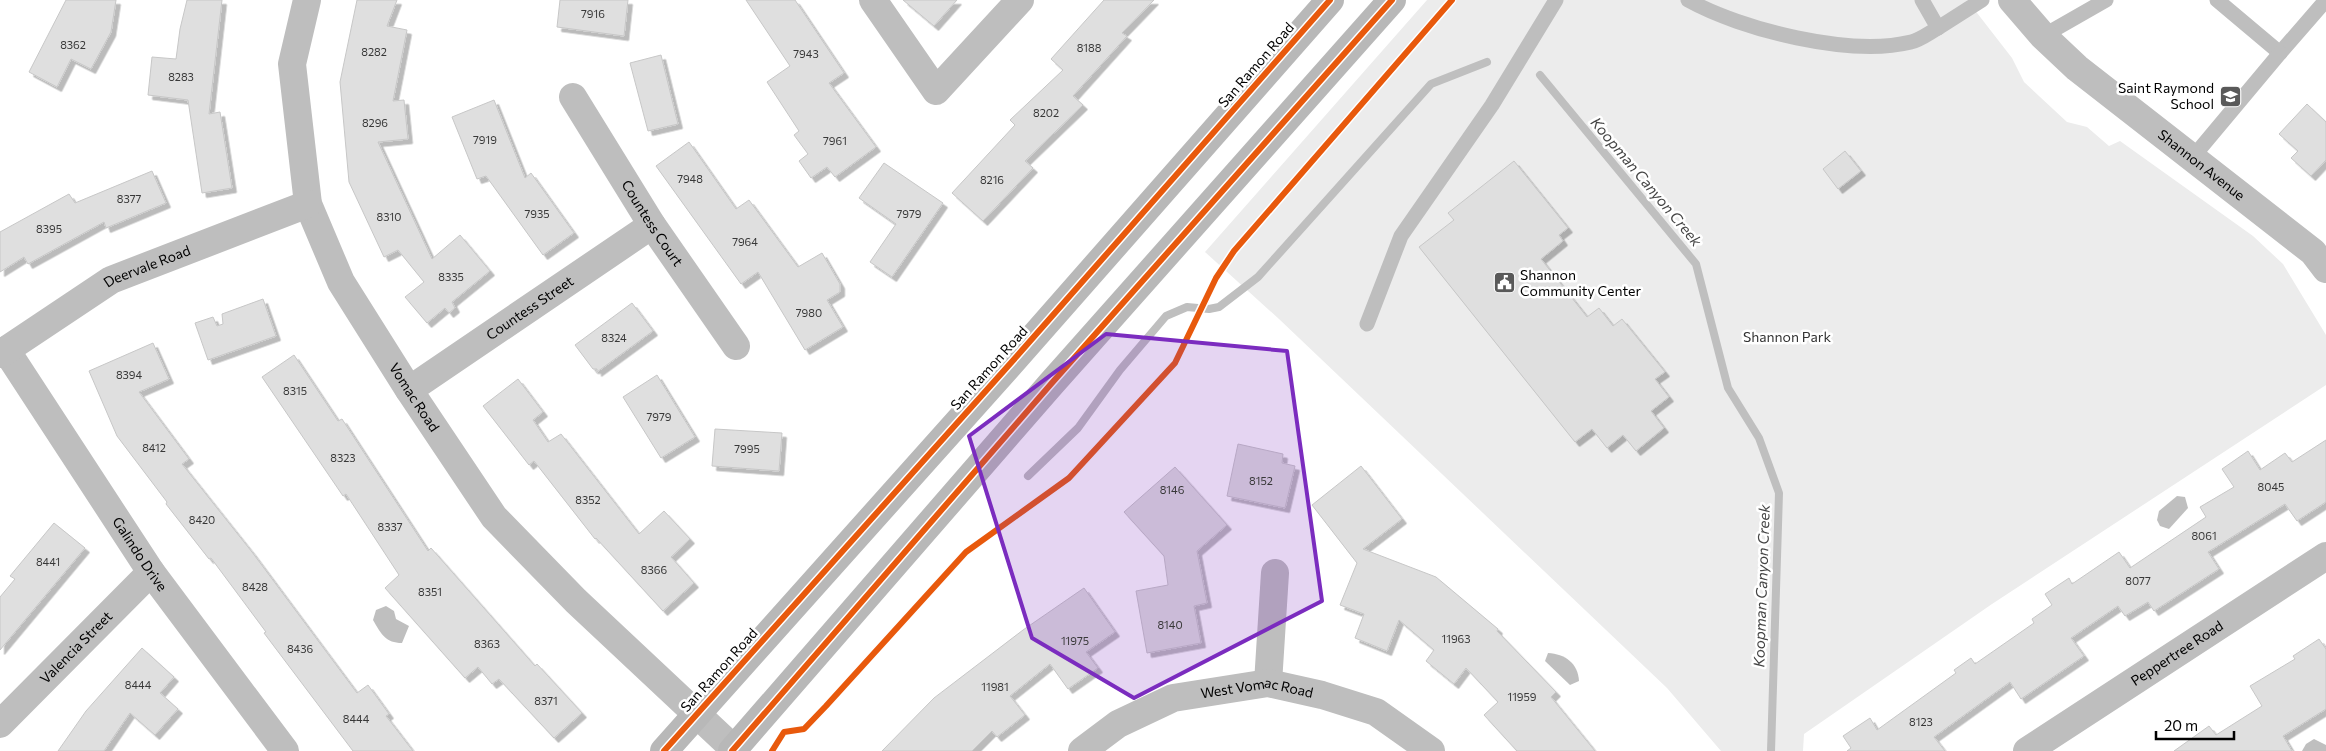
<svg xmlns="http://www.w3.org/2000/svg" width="2326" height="751" viewBox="0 0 2326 751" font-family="Commissioner,sans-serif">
	<defs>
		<filter id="shadow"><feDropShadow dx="4.5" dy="4.5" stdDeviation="0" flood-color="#0004"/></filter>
	</defs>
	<rect width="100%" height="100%" fill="#fff"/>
	<path fill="#ececec" d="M1427,0H1967L2012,58L2024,82L2067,122L2087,127L2109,146L2120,141L2253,236L2283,264L2326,335V385L1992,604L1804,734L1803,751H1721L1667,688L1279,319L1205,252Z"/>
	<g fill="#bfbfbf">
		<path d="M2177,496L2185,497L2188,508L2169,529L2160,526L2157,520L2159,511Z"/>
		<path d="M386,606L394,611L396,619L409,626L402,643C386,643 381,634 373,620L376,610Z"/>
		<path d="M1548,653C1565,654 1578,663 1579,681L1570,685L1545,661Z"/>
		<path d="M2314,739L2326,745V751H2302L2306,744Z"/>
	</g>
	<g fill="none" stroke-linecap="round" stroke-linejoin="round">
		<g stroke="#bfbfbf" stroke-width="8">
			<path d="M1540,75L1696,264L1728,388L1759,438L1779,493L1771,751"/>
			<path d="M1028,476L1078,428L1120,370L1166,316L1187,307L1209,309L1219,307L1258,277L1431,84L1487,62"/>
		</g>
	</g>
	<g fill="#dfdfdf" stroke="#c7c7c7" filter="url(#shadow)">
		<path d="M66,0H116L111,32L91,69L71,59L57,87L29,72Z"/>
		<path d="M187,0H222L209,114L220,112L232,188L202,193L188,100L148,95L152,57L176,59L180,29Z"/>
		<path d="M357,0H397L387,26L407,30L393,101L404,100L408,139L378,142L432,259L460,235L490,271L452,302L455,308L449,313L445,308L427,323L405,297L424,282L398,250L384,257L349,182L340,82Z"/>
		<path d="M560,0H628L624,36L557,27Z"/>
		<path d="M746,0H795L844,73L829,83L876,147L835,177L827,167L811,178L799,161L808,154L794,135L799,131L767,82L790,66Z"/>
		<path d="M903,0H957L934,26Z"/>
		<path d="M1104,0H1154L1122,33L1127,36L1073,96L1083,105L1025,161L1033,168L983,221L952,193L1015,125L1010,120L1063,70L1051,59Z"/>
		<path d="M661,55L678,124L648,131L630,63Z"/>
		<path d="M494,100L525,178L531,173L574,233L543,255L486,176L477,179L452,117Z"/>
		<path d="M2307,104L2326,122V160L2311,176L2291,158L2298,151L2279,134Z"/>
		<path d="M689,142L736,209L749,200L798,267L822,253L840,284V292L827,300L843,327L805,350L758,272L741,284L656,166Z"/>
		<path d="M1845,151L1861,171L1838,189L1823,169Z"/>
		<path d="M1514,161L1568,228L1559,235L1563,241L1541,259L1587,317L1599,308L1613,326L1622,319L1665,372L1655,379L1669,397L1651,411L1664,428L1636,451L1623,435L1607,448L1592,429L1575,442L1419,247L1454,220L1448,213Z"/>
		<path d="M884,163L943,203L892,277L870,262L896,224L859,198Z"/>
		<path d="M152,171L166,203L106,228L104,222L28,264L24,257L0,272V232L69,194L75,203Z"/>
		<path d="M263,299L276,336L208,360L195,323L213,317L217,326L223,324L222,314Z"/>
		<path d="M632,303L653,331L597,372V369H593L575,345Z"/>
		<path d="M153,343L169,379L139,392L189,459L182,464L252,552L357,693L368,685L389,714L386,716L413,751H353L264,633L266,632L211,558L209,559L166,504L167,502L117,436L89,371Z"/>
		<path d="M294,355L338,421L342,419L428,551L431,548L535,666L537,664L582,713L554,738L499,679L492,684L478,667L465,678L385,588L399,575L346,494L343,496L262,377Z"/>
		<path d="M657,375L695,437L661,458L623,397Z"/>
		<path d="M518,379L543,412L533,420L548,442L561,434L639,534L664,511L690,539L671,557L694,583L663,611L596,538L595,539L534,461L529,465L483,406Z"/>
		<path d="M715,429L782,433L779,471L712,466Z"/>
		<path d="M2326,440V502L2297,521L2285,504L2208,552L2219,569L2154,611L2148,602L2125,616L2118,606L2071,638L2084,656L2021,699L2010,682L1934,737L1945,751H1847L1851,748L1843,736L1870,718L1877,730L1956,673L1954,670L1971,658L1975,664L2034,623L2032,619L2052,605L2045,594L2069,578L2072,584L2119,552L2130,568L2206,517L2200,507L2234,487L2222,469L2248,451L2260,470L2285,453L2292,462Z"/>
		<path d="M1238,444L1283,454L1282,463L1295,466L1285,508L1227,496Z"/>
		<path d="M1361,466L1402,519L1363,549L1436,577L1498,629L1497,631L1556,692L1551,697L1595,751H1517L1484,715L1498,702L1466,668L1454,684L1426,661L1434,650L1399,620L1387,651L1355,638L1364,614L1340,605L1357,563L1312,505Z"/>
		<path d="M1175,467L1227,525L1197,551L1207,603L1194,606L1201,643L1147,653L1136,591L1168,585L1164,556L1124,512Z"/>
		<path d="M54,523L85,548L0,650V597L15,579L10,576Z"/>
		<path d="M1084,588L1115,632L1086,652L1098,668L1068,689L1050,664L1010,696L1025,715L997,737L992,731L972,751H882L934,698L1023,630Z"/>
		<path d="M2319,639L2326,649V709L2283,736L2292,751H2174L2209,726L2216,735L2262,706L2250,686L2295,659L2293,656Z"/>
		<path d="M142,648L174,677L160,693L178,709L155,735L130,713L104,751H58L86,711Z"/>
	</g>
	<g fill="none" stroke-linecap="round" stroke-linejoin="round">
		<g stroke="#bebebe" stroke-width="15">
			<path d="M1688,0C1742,30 1850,57 1911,42C1920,40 1929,33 1938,28"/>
			<path d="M1922,0L1938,28L1982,0"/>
			<path d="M2217,0L2280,53L2326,0"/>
			<path d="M2043,36L2106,0"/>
			<path d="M2193,157L2280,53"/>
			<path d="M1367,324L1401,236L1492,105L1556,0"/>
		</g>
		<g stroke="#bebebe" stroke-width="28">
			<path id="s1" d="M307,0L292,64L308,204L341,282L409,390L494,517L576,601L736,751"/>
			<path d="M873,0L936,91L1020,0"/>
			<path id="s2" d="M2012,0L2043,36L2077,68L2313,252L2326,269"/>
			<path id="s3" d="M573,97L652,225L736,346"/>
			<path id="s4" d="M6,350L151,572L285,751"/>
			<path id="s5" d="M0,354L111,280L308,204"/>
			<path id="s6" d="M409,390L652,225"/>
			<path d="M1268,683L1275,573"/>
			<path id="s7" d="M0,724L151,572"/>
			<path id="s8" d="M1082,751L1118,724L1173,698L1268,683L1322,695L1376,712L1431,751"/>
			<path id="s9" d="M2027,751L2326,556"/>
		</g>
		<g stroke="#b8b8b8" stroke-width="28">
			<path d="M664,751L1017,356L1330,0"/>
			<path d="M732,751L1051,384L1392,0"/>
		</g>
		<defs>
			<g id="cycleway">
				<path d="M664,751L1017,356L1330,0"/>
				<path d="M732,751L1051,384L1392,0"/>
				<path d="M772,751L784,732L804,729L826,706L966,552L1069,478L1175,363L1216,278L1234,251L1452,0"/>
			</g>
		</defs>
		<use href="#cycleway" stroke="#fff" stroke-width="9"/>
		<use href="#cycleway" stroke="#e8590c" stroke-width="6"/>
	</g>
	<path fill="#7b2cbf" fill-opacity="0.2" stroke="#7b2cbf" stroke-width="4" stroke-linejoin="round" d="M1106,334L1287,351L1322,601L1134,698L1032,638L969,436Z"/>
	<defs>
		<symbol id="school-square" viewBox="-11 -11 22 22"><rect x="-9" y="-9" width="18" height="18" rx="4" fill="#595959" stroke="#fff"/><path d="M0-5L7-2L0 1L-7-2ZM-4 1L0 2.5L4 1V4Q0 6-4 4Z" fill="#fff"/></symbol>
		<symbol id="civic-square" viewBox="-11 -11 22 22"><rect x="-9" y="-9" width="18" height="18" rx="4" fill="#595959" stroke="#fff"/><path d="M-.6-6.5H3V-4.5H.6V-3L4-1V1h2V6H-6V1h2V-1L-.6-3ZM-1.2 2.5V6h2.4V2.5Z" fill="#fff"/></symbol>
	</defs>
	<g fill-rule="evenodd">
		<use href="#school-square" x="2218" y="84" width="25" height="25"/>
		<use href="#civic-square" x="1492" y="270" width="25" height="25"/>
	</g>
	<g text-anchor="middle" stroke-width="5" stroke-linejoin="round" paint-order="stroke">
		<g font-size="11" fill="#383838">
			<text x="593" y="18">7916</text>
			<text x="73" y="49">8362</text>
			<text x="1089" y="52">8188</text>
			<text x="374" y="56">8282</text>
			<text x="806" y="58">7943</text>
			<text x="181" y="81">8283</text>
			<text x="1046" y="117">8202</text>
			<text x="375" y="127">8296</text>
			<text x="485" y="144">7919</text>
			<text x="835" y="145">7961</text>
			<text x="690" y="183">7948</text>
			<text x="992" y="184">8216</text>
			<text x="129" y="203">8377</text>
			<text x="537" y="218">7935</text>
			<text x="909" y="218">7979</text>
			<text x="389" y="221">8310</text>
			<text x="49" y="233">8395</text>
			<text x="745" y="246">7964</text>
			<text x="451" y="281">8335</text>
			<text x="809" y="317">7980</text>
			<text x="614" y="342">8324</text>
			<text x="129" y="379">8394</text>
			<text x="295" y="395">8315</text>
			<text x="659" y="421">7979</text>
			<text x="154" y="452">8412</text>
			<text x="747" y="453">7995</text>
			<text x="343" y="462">8323</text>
			<text x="1261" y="485">8152</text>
			<text x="2271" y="491">8045</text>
			<text x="1172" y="494">8146</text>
			<text x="588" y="504">8352</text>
			<text x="202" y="524">8420</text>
			<text x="390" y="531">8337</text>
			<text x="2204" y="540">8061</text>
			<text x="48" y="566">8441</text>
			<text x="654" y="574">8366</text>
			<text x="2138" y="585">8077</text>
			<text x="255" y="591">8428</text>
			<text x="430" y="596">8351</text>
			<text x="1170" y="629">8140</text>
			<text x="1456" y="643">11963</text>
			<text x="1075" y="645">11975</text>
			<text x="487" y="648">8363</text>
			<text x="300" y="653">8436</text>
			<text x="138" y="689">8444</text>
			<text x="995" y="691">11981</text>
			<text x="1522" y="701">11959</text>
			<text x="546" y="705">8371</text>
			<text x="356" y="723">8444</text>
			<text x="1921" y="726">8123</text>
		</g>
		<g font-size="14" fill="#000" stroke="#fff">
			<text transform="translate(1256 65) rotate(-49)" y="5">San Ramon Road</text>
			<text dy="5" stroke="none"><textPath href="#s2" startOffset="252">Shannon Avenue</textPath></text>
			<text dy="5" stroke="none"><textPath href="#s3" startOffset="149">Countess Court</textPath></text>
			<text dy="5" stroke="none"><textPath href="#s5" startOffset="172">Deervale Road</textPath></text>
			<text dy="5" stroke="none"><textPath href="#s6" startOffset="146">Countess Street</textPath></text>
			<text transform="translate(989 368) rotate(-48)" y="5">San Ramon Road</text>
			<text dy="5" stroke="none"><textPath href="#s1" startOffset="428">Vomac Road</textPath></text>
			<text dy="5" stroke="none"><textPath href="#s4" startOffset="244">Galindo Drive</textPath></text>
			<text dy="5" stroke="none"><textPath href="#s7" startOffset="108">Valencia Street</textPath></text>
			<text dy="5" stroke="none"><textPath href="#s9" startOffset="179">Peppertree Road</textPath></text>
			<text transform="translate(719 670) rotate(-48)" y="5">San Ramon Road</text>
			<text dy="5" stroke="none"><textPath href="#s8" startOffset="191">West Vomac Road</textPath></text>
		</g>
		<g font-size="14" fill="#000" stroke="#fff" text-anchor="end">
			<text x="2214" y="93">Saint Raymond<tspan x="2214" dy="16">School</tspan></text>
			<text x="1520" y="280" text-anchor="start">Shannon<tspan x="1520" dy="16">Community Center</tspan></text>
		</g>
		<g font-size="14" fill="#333" stroke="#fff">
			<text x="1787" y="342">Shannon Park</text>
		</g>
		<g font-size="15" font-style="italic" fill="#444" stroke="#fff">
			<text transform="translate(1646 182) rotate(50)" y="5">Koopman Canyon Creek</text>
			<text transform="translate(1762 586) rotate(-88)" y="5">Koopman Canyon Creek</text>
		</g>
	</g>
	<path d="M2156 731v8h78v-8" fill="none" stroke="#000000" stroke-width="2.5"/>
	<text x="2164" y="731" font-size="15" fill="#000000" stroke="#ffffff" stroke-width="4" paint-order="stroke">20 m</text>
</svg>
